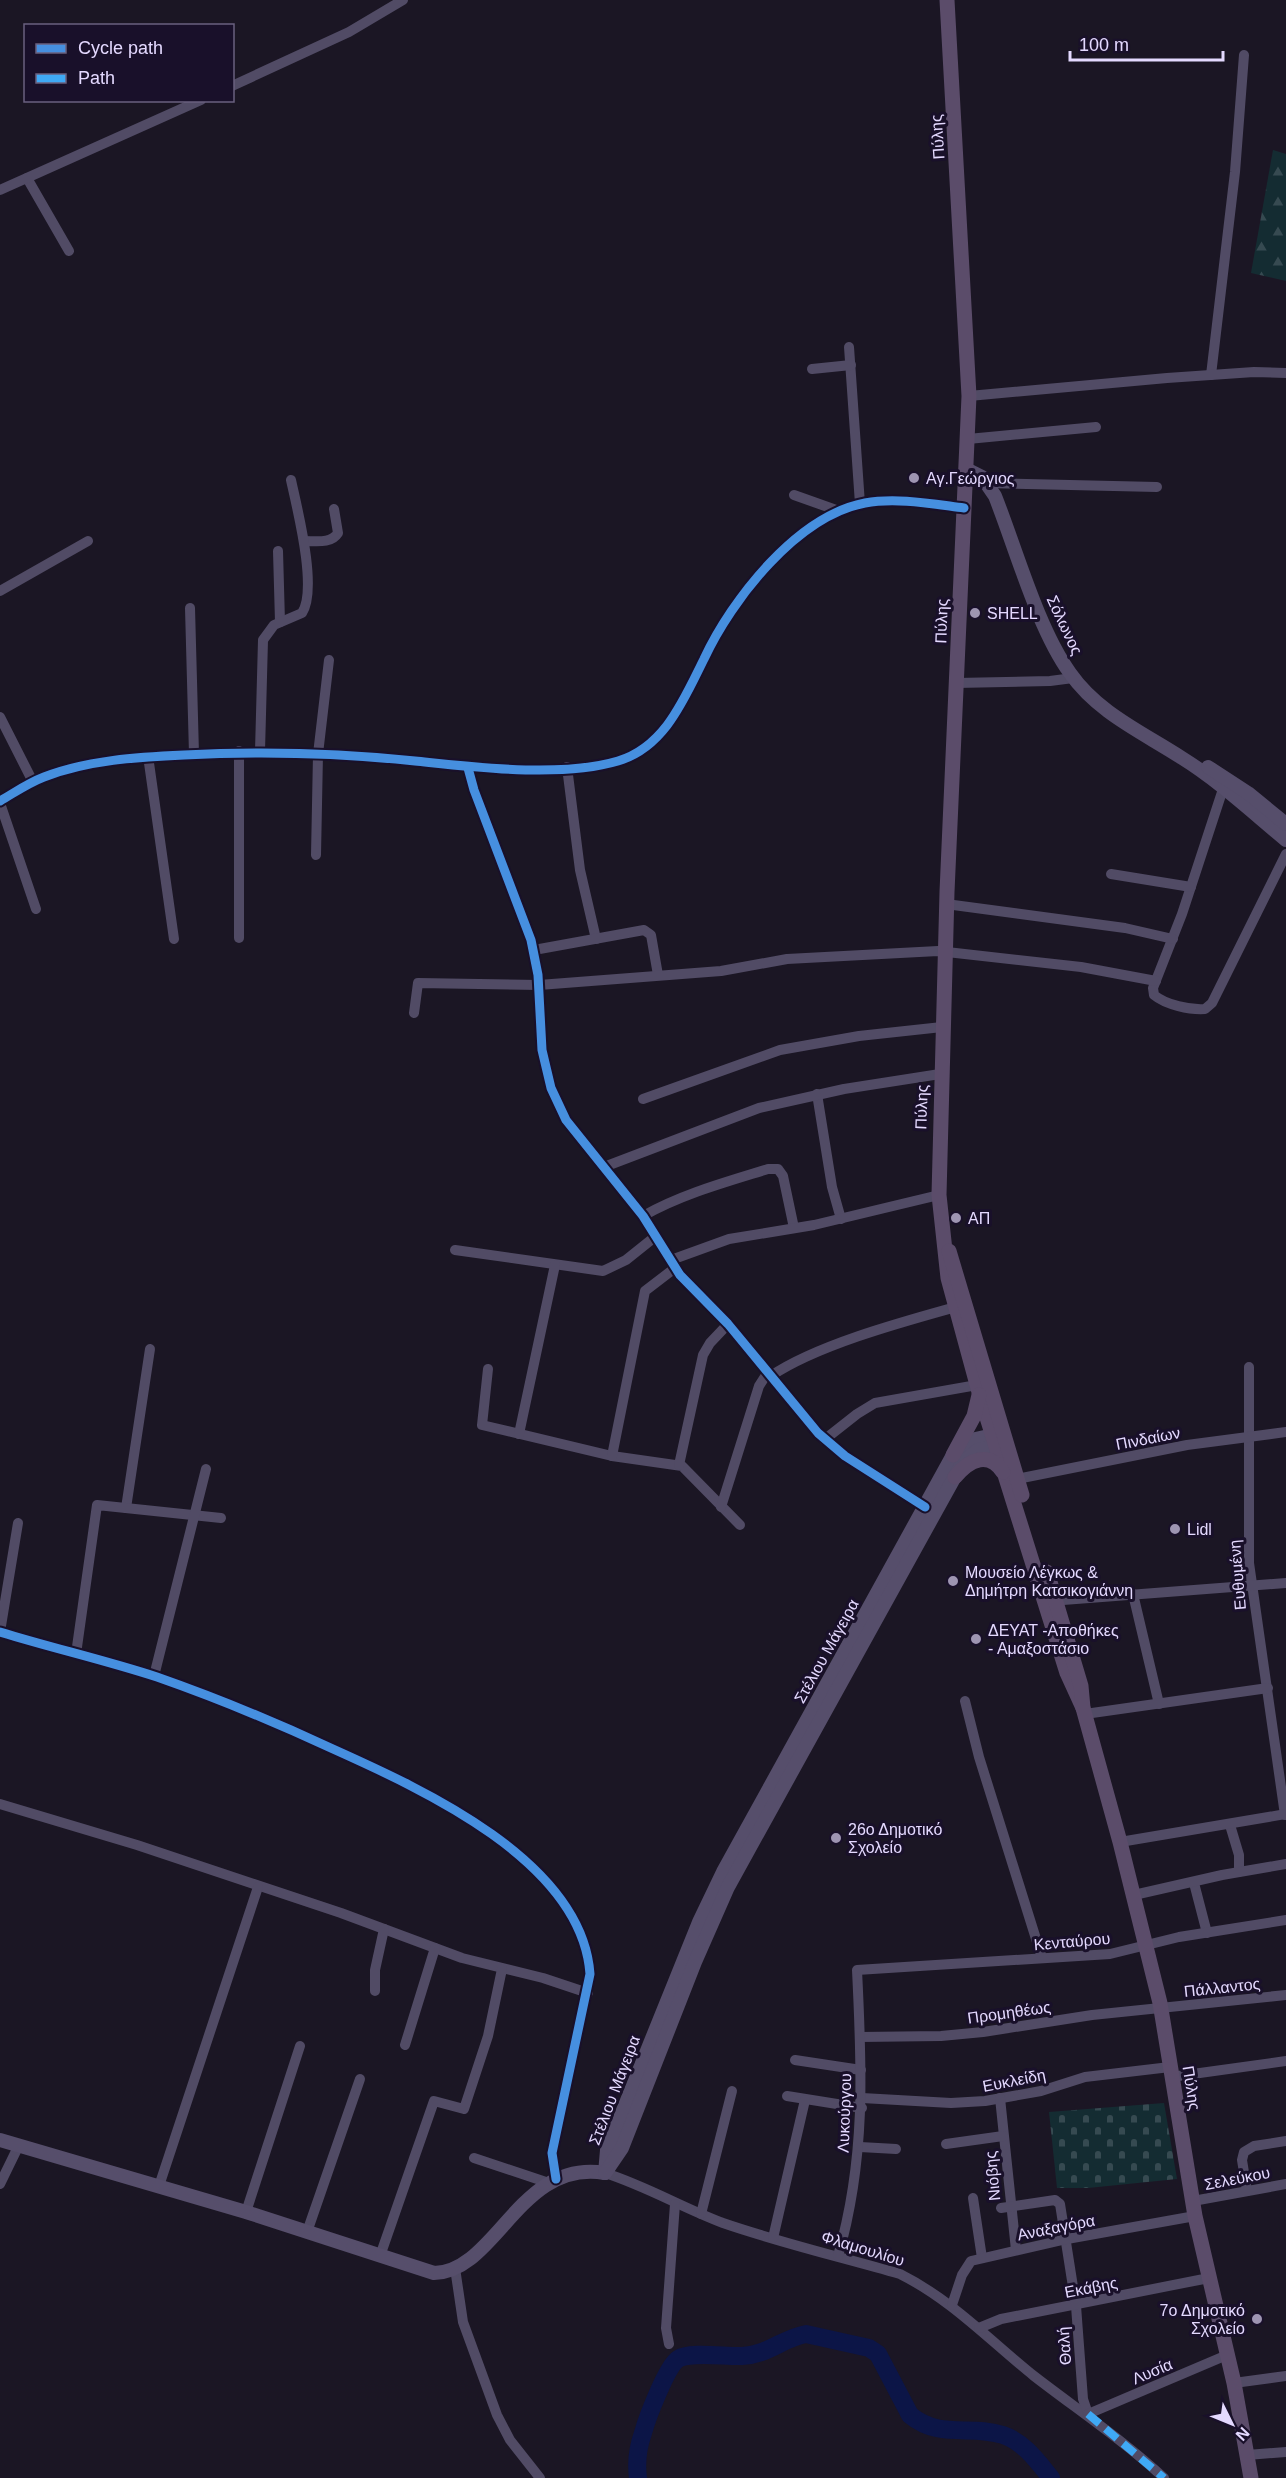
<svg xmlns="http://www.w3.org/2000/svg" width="1286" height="2478" viewBox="0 0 1286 2478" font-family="Helvetica,sans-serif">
	<defs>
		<pattern id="forest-firs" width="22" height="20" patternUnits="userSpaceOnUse" patternTransform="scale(1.5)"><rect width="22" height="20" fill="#142c32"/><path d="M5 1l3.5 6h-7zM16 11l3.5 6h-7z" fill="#364a51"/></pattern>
		<pattern id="cemetery-stones" width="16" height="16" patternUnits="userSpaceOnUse" patternTransform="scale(1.5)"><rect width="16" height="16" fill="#142c32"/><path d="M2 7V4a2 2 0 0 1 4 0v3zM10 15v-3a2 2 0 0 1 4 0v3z" fill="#364a51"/></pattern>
	</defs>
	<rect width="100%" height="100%" fill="#1b1624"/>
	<path fill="url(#forest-firs)" d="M1273,150L1286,154V281L1251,273Z"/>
	<path fill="url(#cemetery-stones)" d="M1164,2103L1177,2179L1088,2188H1057L1049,2112Z"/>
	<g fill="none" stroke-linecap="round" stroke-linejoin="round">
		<path stroke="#0c1547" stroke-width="18" d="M638,2478C636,2463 638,2447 643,2433C647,2418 667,2366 678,2359C690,2351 727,2357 742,2356C768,2355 783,2338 806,2334L869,2348L878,2354L910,2415C940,2440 971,2424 1003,2435C1024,2442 1038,2462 1051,2478"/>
		<g stroke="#514b65" stroke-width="10">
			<path d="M232,86L349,32L403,0"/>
			<path d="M27,178L69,251"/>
			<path d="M0,190L201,100"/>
			<path d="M849,347L860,504"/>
			<path d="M812,369L851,365"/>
			<path d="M1211,375L1235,172L1244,55"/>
			<path d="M969,396L1167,378L1254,372L1286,373"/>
			<path d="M968,439L1096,427"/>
			<path d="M987,483L1157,487"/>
			<path d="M794,495L839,511"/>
			<path d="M304,541C316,541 331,544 338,533L334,509"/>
			<path d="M278,551L280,622"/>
			<path d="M0,591L88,541"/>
			<path d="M190,608L194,754"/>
			<path d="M956,683L1050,681L1073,678"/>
			<path d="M0,717L33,782"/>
			<path d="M260,751L263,640L274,625L302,613C318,589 297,508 291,480"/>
			<path d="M148,756L174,939"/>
			<path d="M567,767L580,870L596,939"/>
			<path d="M468,768L474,790L531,940L538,975L542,1050L551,1088L566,1120L643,1216L680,1275L728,1324L818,1433L845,1456L925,1507"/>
			<path d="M1223,789L1182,914L1153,988L1154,995C1166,1005 1190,1010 1205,1009L1212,1003L1286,854"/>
			<path d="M0,801C14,793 28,783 44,777C88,760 138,757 184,755C262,751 338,753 415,761C474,767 561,778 618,761C665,747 684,699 704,659C732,599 797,516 865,503C896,497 933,504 964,508"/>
			<path d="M0,803L36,909"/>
			<path d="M316,855L318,754L329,660"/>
			<path d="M1111,874L1191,887"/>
			<path d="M946,904L1125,928L1173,939"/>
			<path d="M239,938V751"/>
			<path d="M534,950L644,930L651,935L658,975"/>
			<path d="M414,1013L418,983L539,985L721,971L787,959L938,951L1081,967L1156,981"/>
			<path d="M817,1094L832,1187L841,1219"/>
			<path d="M643,1099L780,1050L859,1036L942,1027"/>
			<path d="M604,1167L759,1108L844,1089L940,1074"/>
			<path d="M643,1216C682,1194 726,1182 768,1169H778L783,1176L794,1228"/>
			<path d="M455,1250L603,1271L626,1260L656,1236"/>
			<path d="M671,1260L729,1239L814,1225L939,1195"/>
			<path d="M1249,1367V1563L1285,1815"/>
			<path d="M488,1369L482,1425L612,1456L682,1466L740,1525"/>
			<path d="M771,1376C817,1345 902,1322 956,1307"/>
			<path d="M519,1434L555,1265"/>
			<path d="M824,1440L857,1414L875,1403L977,1385"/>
			<path d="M612,1456L645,1291L675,1268"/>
			<path d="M679,1465L703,1355L710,1343L728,1324"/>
			<path d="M1017,1479L1187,1445L1286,1432"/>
			<path d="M721,1507L759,1386L768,1372"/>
			<path d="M126,1508L150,1349"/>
			<path d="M1133,1594L1159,1704"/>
			<path d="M1050,1601L1286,1583"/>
			<path d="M0,1632C52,1648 105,1660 157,1677C217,1698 275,1722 333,1749C422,1789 582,1861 590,1974L552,2153L556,2179"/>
			<path d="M0,1632L18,1523"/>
			<path d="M76,1654L97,1505L221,1518"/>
			<path d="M154,1676L206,1469"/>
			<path d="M965,1701L979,1757L1042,1958"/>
			<path d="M1085,1714L1268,1688"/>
			<path d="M0,1804L137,1845L341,1913L462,1958L543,1978L588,1993"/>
			<path d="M1230,1825L1239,1855V1872"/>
			<path d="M1120,1842L1286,1814"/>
			<path d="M1194,1883L1207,1933"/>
			<path d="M1134,1895L1222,1875L1286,1864"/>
			<path d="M375,1991V1970L384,1929"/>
			<path d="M860,2037L941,2036L983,2032L1092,2015L1286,1995"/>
			<path d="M405,2045L435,1948"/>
			<path d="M795,2060L861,2070"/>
			<path d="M1171,2077L1286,2061"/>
			<path d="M787,2096L862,2108"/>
			<path d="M862,2098L951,2103L985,2101L1041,2091L1085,2077L1170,2067"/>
			<path d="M1000,2098L1016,2250"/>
			<path d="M946,2144L1003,2136"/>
			<path d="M860,2147L896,2149"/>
			<path d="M474,2158L549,2183"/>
			<path d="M605,2173C646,2186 683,2208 723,2223C781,2243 841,2257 900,2274C952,2300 989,2340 1034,2376C1078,2410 1123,2440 1164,2478"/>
			<path d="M0,2184L19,2145"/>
			<path d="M159,2186L258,1887"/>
			<path d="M1247,2191L1242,2160L1244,2152L1254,2146L1286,2141"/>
			<path d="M973,2198L982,2258"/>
			<path d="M1193,2201L1286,2184"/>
			<path d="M1001,2208L1055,2200L1060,2204L1076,2306L1083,2399L1088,2414"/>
			<path d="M246,2212L300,2046"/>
			<path d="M701,2214L732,2091"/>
			<path d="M307,2232L360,2079"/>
			<path d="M773,2238L805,2100"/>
			<path d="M380,2256L434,2101L464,2109L488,2036L502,1969"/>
			<path d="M838,2256C866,2159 862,2069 857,1970L1110,1954L1179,1937L1286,1920"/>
			<path d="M455,2268L463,2322L497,2415L510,2440L540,2478"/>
			<path d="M952,2305L962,2275L971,2261L1067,2239L1195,2216"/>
			<path d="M979,2328L1001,2319L1209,2278"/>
			<path d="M669,2344L666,2328L675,2204"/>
			<path d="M1234,2383L1286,2376"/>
			<path d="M1088,2414L1227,2355"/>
			<path d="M1247,2455L1286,2452"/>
		</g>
		<g stroke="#564e6b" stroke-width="14">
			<path d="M966,469L982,477L995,496C1016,549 1038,629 1070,673C1098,713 1142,732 1182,758C1219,781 1252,812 1286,840"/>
			<path d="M1208,767L1248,793L1286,824"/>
			<path d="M0,2140L246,2212L434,2273C496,2272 520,2158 605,2173"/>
			<path d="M605,2173L607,2150L699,1922L723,1872L953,1455L971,1440L1002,1433"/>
			<path d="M605,2173L622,2148L695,1962L728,1887L963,1462L978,1450L1005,1443"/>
		</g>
		<g stroke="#5b4c6a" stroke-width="15">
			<path d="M947,0L969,396L947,892L939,1195L948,1278L979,1392L1067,1673L1083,1708"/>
			<path d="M949,1251L1022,1495"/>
			<path d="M953,1455L974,1416L979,1395"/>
			<path d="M955,1477C970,1459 989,1451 1003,1472"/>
			<path d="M1047,1572L1081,1686L1083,1708L1120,1842L1160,2003L1195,2216L1234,2383L1251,2478"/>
		</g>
		<path stroke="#3fa9f5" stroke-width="8" stroke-dasharray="15 8" stroke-linecap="butt" d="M1088,2414L1164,2478"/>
		<defs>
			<g id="cycleway">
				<path d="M468,768L474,790L531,940L538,975L542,1050L551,1088L566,1120L643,1216L680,1275L728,1324L818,1433L845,1456L925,1507"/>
				<path d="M0,801C14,793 28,783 44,777C88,760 138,757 184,755C262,751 338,753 415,761C474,767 561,778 618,761C665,747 684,699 704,659C732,599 797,516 865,503C896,497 933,504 964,508"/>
				<path d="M0,1632C52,1648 105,1660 157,1677C217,1698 275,1722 333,1749C422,1789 582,1861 590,1974L552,2153L556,2179"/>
			</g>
		</defs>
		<use href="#cycleway" stroke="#19102a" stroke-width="13"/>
		<use href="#cycleway" stroke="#468fdf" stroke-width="9"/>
	</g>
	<g fill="#9e95b2" stroke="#19102a" stroke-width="2">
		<circle cx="914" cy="478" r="6"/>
		<circle cx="975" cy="613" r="6"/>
		<circle cx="956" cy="1218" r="6"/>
		<circle cx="1175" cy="1529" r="6"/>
		<circle cx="953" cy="1581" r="6"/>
		<circle cx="976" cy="1639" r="6"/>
		<circle cx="836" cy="1838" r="6"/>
		<circle cx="1257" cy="2319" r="6"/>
	</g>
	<g text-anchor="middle" stroke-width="6" stroke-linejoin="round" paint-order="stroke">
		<g font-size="16" fill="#e4d9ff" stroke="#19102a">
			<text transform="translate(937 137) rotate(-94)" y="6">Πύλης</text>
			<text transform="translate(941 621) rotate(-88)" y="6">Πύλης</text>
			<text transform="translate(1065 625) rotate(65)" y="6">Σόλωνος</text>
			<text transform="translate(921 1107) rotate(-88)" y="6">Πύλης</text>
			<text transform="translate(1148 1438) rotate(-11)" y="6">Πινδαίων</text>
			<text transform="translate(1237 1575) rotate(-95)" y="6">Ευθυμένη</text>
			<text transform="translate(826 1651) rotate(-61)" y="6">Στέλιου Μάγειρα</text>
			<text transform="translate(1072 1941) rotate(-5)" y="6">Κενταύρου</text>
			<text transform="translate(1222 1987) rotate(-6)" y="6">Πάλλαντος</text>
			<text transform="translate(1009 2012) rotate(-8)" y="6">Προμηθέως</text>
			<text transform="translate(1014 2080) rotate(-11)" y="6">Ευκλείδη</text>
			<text transform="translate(1192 2088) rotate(81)" y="6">Πύλης</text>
			<text transform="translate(614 2090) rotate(-69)" y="6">Στέλιου Μάγειρα</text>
			<text transform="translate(844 2113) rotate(-88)" y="6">Λυκούργου</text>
			<text transform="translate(992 2176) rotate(-95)" y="6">Νιόβης</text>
			<text transform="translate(1237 2178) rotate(-11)" y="6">Σελεύκου</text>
			<text transform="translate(1056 2227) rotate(-11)" y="6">Αναξαγόρα</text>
			<text transform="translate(863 2248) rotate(17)" y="6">Φλαμουλίου</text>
			<text transform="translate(1091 2287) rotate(-11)" y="6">Εκάβης</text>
			<text transform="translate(1064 2346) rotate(-94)" y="6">Θαλή</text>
			<text transform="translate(1152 2371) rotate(-23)" y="6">Λυσία</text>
		</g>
		<g font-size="16" fill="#e4d9ff" stroke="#19102a" text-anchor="start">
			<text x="926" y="484">Αγ.Γεώργιος</text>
			<text x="987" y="619">SHELL</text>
			<text x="968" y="1224">ΑΠ</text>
			<text x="1187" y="1535">Lidl</text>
			<text x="965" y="1578">Μουσείο Λέγκως &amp;<tspan x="965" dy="18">Δημήτρη Κατσικογιάννη</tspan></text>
			<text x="988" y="1636">ΔΕΥΑΤ -Αποθήκες<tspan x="988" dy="18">- Αμαξοστάσιο</tspan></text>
			<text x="848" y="1835">26ο Δημοτικό<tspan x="848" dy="18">Σχολείο</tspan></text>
			<text x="1245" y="2316" text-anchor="end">7ο Δημοτικό<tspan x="1245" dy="18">Σχολείο</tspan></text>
		</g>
	</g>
	<rect x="24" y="24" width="210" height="78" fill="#19102a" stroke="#6a607f" stroke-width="1.5"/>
	<rect x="36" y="44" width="30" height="9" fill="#468fdf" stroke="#6a607f" stroke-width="1.5"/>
	<text x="78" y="54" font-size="18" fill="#e4d9ff">Cycle path</text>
	<rect x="36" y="74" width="30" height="9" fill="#3fa9f5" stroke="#6a607f" stroke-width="1.5"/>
	<text x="78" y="84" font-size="18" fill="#e4d9ff">Path</text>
	<g transform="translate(1232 2424) rotate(133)" stroke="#19102a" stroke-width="4.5" paint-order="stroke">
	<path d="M0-4.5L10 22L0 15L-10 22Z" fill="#e4d9ff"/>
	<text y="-9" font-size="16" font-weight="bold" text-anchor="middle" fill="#e4d9ff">N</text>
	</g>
	<path d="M1070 51v9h153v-9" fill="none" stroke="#e4d9ff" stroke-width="3"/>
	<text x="1079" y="51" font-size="18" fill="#e4d9ff" stroke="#19102a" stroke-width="4.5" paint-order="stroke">100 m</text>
</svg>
